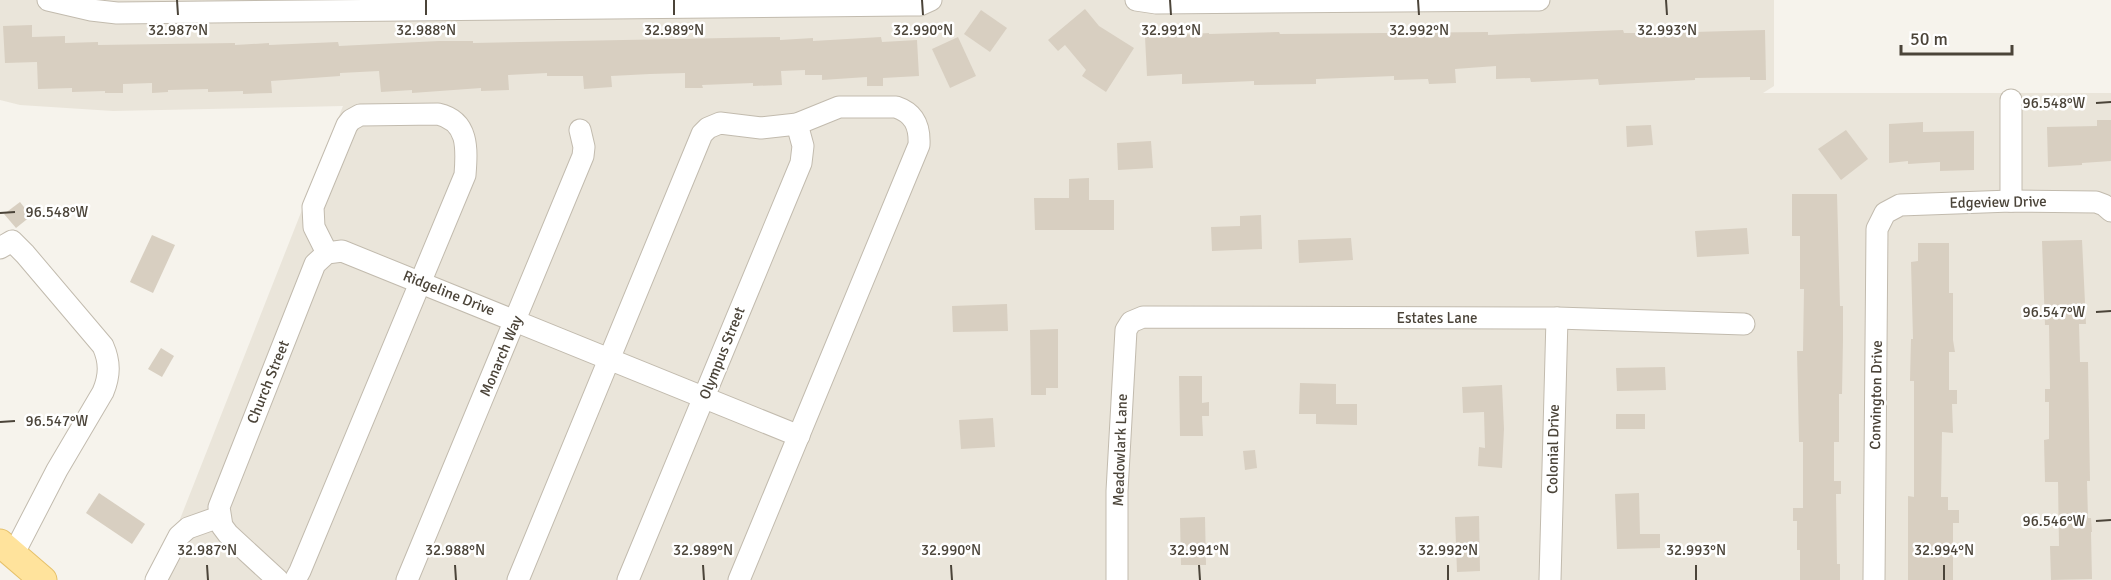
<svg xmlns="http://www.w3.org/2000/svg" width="2111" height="580" viewBox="0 0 2111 580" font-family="Signika,sans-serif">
	<rect width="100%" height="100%" fill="#f6f3ec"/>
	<path fill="#eae5da" d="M0,0H1774V86L1763,93H2111V580H156L343,106L113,111L20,105L0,100Z"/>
	<g fill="#d8cfc1">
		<path d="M1085,9L1099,26L1134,48L1106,92L1082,76L1086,70L1065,45L1058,51L1048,40Z"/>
		<path d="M981,10L1007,28L990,52L964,34Z"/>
		<path d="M32,25V37L65,36V43L98,42V45L235,43V45L269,43V45L338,42L339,46L439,41H473V43L780,37V40L813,38V41L881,37L882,42L917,40L919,76L883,78V86H867V77L822,80V75H805V70L781,71L782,85L753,86V83L702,85L703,88H685V73L650,74L611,76L612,87L584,89L583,76H547V73L508,75L509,90L481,91V88L412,93V90L381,92L379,71L340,73V76L271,81L272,93L243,94V91L208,92V89L168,90V92L152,93V83L123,84V93H105V91L72,92V88L38,89L37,62L5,63L3,26Z"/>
		<path d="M1623,30L1624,33H1658L1765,30L1766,80H1750V77L1695,78V80L1599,85L1598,79L1531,82L1530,78L1496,79V66L1455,69L1456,83L1429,84L1428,79L1394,80V76L1316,79V84L1254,85V81L1182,84V74L1147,76L1145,37L1209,33V34L1279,32L1280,34L1488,32V35Z"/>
		<path d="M958,37L976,76L950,88L932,49Z"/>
		<path d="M2097,120H2111V161L2082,163V165L2048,167L2047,127L2097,126Z"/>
		<path d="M1923,122V132L1974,131V170L1940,171V162L1908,164V161L1889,163V124Z"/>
		<path d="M1651,125L1653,145L1627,147L1626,126Z"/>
		<path d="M1846,130L1868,159L1841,180L1818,149Z"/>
		<path d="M1151,141L1153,168L1118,170L1117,143Z"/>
		<path d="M1089,178V200H1114V230H1035L1034,198H1069V179Z"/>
		<path d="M1792,194H1837L1840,306H1843V340L1842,394H1839V442H1834V481H1841V494H1836L1837,564H1840V580H1800V550H1797V521H1793V508H1803V442H1799L1797,351H1803L1804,289H1800V236H1792Z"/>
		<path d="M20,202L31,216L16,228L4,214Z"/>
		<path d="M1261,215L1262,249L1212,251L1211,227L1240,226V216Z"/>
		<path d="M1747,228L1749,254L1697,257L1695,231Z"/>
		<path d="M152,235L175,245L153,293L130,282Z"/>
		<path d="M1351,238L1353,260L1299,263L1298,240Z"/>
		<path d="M2082,240L2086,324H2079L2080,362H2088L2090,481H2087L2088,518H2091L2092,532H2091L2092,579L2051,580L2050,546H2059L2058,482H2045L2044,440L2049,439V402H2045V389H2050L2049,325H2045L2042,241Z"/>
		<path d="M1918,243H1949V293H1953V340L1955,352H1949V390H1957V404H1952L1953,433L1942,432L1941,497H1948V510H1959V523H1953V580H1908V496L1914,497V381H1910L1911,339H1913L1911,262L1918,261Z"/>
		<path d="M1007,304L1008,331L953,332L952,306Z"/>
		<path d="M1058,329V388H1046V395H1031L1030,330Z"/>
		<path d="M161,348L174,356L162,377L148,369Z"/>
		<path d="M1665,367L1666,390L1617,391L1616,368Z"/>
		<path d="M1179,376H1202V403L1209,402V416H1202L1203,436H1180Z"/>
		<path d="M1300,383L1336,384V404H1357V425L1316,424V414H1299Z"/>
		<path d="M1502,385L1504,429L1502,468L1478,466L1479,447L1485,448L1484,412L1463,413L1462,387Z"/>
		<rect x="1616" y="414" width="29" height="15"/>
		<path d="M993,418L995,447L961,449L959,420Z"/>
		<path d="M1255,450L1257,468L1245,470L1243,451Z"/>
		<path d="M99,493L145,524L132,544L86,513Z"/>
		<path d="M1639,493L1640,534H1660V548L1617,549L1615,494Z"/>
		<path d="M1479,516L1480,571L1457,572L1455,517Z"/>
		<path d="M1205,517L1206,565H1181L1180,518Z"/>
	</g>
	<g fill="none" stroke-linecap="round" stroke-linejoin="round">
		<defs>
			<g id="minor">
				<path d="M48,0L91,10L117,13L907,5H920L931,0"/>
				<path d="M1136,0L1156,3L1539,0"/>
				<path d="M2011,100V201"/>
				<path d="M0,248L12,241L25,254L103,346C110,362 110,375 103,392L57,470L13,555"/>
				<path d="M156,580L179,536L188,528L219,517"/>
				<path d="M278,580L228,534L222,526L219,507L315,264L327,253L342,251L799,436"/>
				<path d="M295,580L300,571L465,175C467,149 469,121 438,114L360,115L351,120L347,125L313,207L314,227L327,253"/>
				<path d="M407,580L583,156L584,147L580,130"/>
				<path d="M518,580L702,134L708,128L720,123L761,128L797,124L839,107H896C914,113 920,126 919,145L739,580"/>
				<path d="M628,580L801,163L803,146L797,124"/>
				<path d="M1117,580V491L1126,330L1131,322L1143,317L1557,318L1744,324"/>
				<path d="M1550,580L1557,318"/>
				<path d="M1874,580L1877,229L1885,213L1900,205L2011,201L2096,202L2104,205L2111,211"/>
			</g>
			<path id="major" d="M0,543L43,580"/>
		</defs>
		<use href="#minor" stroke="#c2bbae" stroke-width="23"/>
		<use href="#major" stroke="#e6c16a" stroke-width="29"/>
		<use href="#minor" stroke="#fff" stroke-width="21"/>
		<use href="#major" stroke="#ffe39c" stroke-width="27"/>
	</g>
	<path fill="none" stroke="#4b4439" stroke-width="2" d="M177,0L178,15M426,0V15M674,0V15M922,0L923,15M1170,0L1171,15M1418,0L1419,15M1666,0L1667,15M2096,103L2111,102M0,213L15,212M2096,312L2111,311M0,422L15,421M2096,521L2111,520M207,565L208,580M455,565L456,580M703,565L704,580M951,565L952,580M1199,565L1200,580M1448,565V580M1696,565V580M1944,565V580"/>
	<g text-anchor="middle" stroke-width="5" stroke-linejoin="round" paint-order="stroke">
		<g font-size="15" fill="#4b4439" stroke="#fff">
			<text transform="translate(1998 202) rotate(-1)" y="5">Edgeview Drive</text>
			<text transform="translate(449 293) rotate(22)" y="5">Ridgeline Drive</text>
			<text x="1437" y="323">Estates Lane</text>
			<text transform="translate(722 353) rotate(-68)" y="5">Olympus Street</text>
			<text transform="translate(501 356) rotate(-67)" y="5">Monarch Way</text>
			<text transform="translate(268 382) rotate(-68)" y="5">Church Street</text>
			<text transform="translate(1876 395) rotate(-89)" y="5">Convington Drive</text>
			<text transform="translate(1553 449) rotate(-89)" y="5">Colonial Drive</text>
			<text transform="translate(1120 450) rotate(-88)" y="5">Meadowlark Lane</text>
		</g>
	</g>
	<g font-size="15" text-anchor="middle" fill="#4b4439" stroke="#fff" stroke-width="5" stroke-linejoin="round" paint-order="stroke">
		<text x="178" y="35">32.987°N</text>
		<text x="426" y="35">32.988°N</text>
		<text x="674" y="35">32.989°N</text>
		<text x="923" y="35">32.990°N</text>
		<text x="1171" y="35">32.991°N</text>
		<text x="1419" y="35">32.992°N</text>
		<text x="1667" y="35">32.993°N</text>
		<text x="2054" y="108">96.548°W</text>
		<text x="57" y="217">96.548°W</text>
		<text x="2054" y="317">96.547°W</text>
		<text x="57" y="426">96.547°W</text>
		<text x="2054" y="526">96.546°W</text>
		<text x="207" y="555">32.987°N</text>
		<text x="455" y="555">32.988°N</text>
		<text x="703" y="555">32.989°N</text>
		<text x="951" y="555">32.990°N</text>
		<text x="1199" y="555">32.991°N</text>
		<text x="1448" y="555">32.992°N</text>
		<text x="1696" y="555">32.993°N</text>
		<text x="1944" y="555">32.994°N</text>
	</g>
	<path d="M1901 45v9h111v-9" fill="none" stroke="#4b4439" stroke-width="3"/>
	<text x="1910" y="45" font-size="18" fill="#4b4439" stroke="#ffffff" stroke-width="4.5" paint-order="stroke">50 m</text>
</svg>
